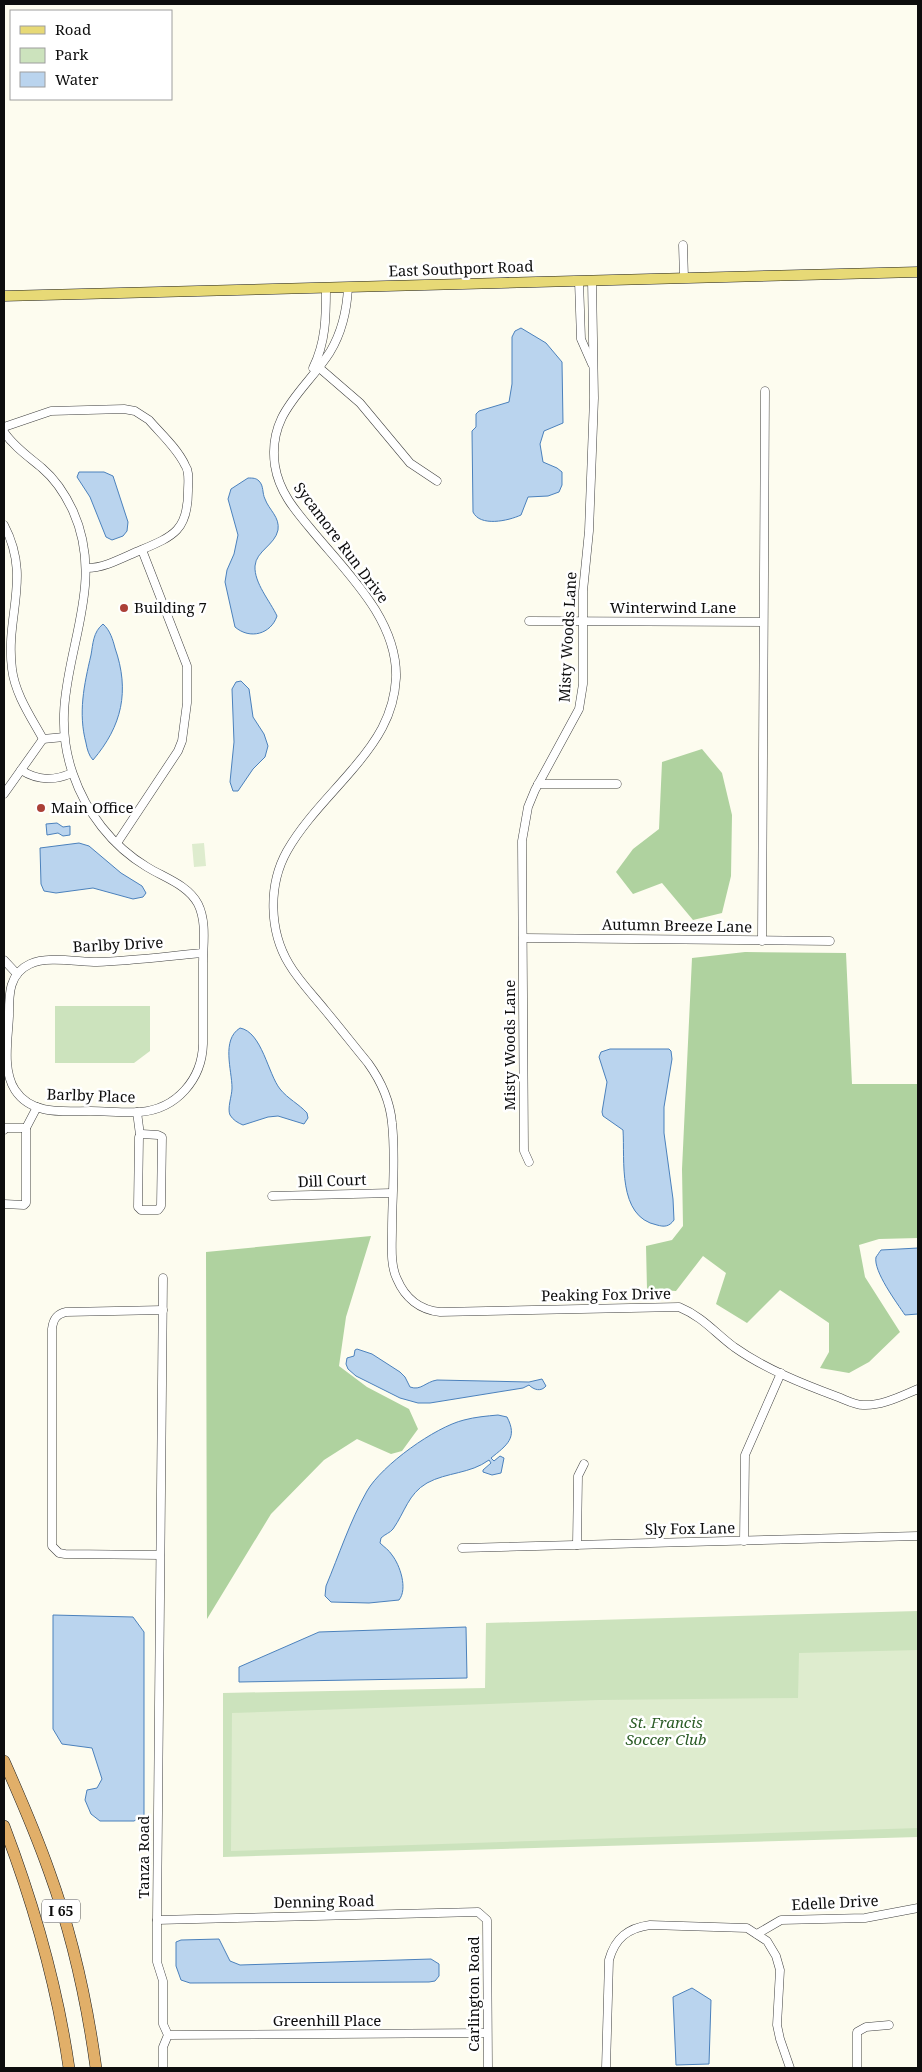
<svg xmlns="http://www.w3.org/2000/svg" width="922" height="2072" viewBox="0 0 922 2072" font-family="'Noto Serif',serif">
	<rect width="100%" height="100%" fill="#fdfcef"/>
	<g fill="#cce3bd">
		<path d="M55,1006H150V1051L134,1063H55Z"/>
		<path d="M918,1611V1837L223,1857V1693L485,1688L486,1623Z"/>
	</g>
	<g fill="#afd29f">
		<path d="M702,749L722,773L732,815L731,876L722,913L693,920L662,883L633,894L616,872L633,849L659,829L662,762Z"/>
		<path d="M745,952L846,953L852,1084H918V1238L879,1239L859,1245L865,1277L900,1332L869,1362L849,1373L820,1368L829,1352V1323L780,1290L747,1323L716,1304L726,1273L703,1256L676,1291L647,1289L646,1246L672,1240L683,1226L682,1169L692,958Z"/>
		<path d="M371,1236L346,1317L339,1366L367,1387L409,1409L418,1429L402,1451L391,1454L357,1439L324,1460L271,1514L207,1619L206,1252Z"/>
	</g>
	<g fill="#deecce">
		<path d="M204,843L206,866L194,867L192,844Z"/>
		<path d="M918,1650V1828L231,1851L232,1713L599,1700L798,1698L799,1653Z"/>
	</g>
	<g fill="#bad4ee" stroke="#4b81bc">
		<path d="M521,328L546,343L562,362L563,423L544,431L540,444L543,462L557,468L562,472V485L559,492L548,496L528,497L521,515C508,521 480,527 473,512L472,431L476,427V414L479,411L509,402L512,384V337L515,331Z"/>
		<path d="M79,472H104L113,476L128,522L127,531L123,536L112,540L106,537L90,497L77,477Z"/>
		<path d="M248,478C253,478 256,478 259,481C264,486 262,493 265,499C269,510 280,517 278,530C275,545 256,551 255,566C254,583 270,601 277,616C271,634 250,640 235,627L225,582L227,570L234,554L238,535L228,499L231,489Z"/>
		<path d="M103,624C110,630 113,640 115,648C130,691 122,726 93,760C89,756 87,749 86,743C78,713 84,685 91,655C93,644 93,632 103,624Z"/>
		<path d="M241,681L249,689L253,717L264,734L268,746L265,757L253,769L238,791H233L230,782L234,742L232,689L236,682Z"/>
		<path d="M57,823L63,827L70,826V835L63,836L58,833L47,835L46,824Z"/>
		<path d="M79,843L89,846L121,873L142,886L146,893L143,897L133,899L93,888L56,893L44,891L41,884L40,848Z"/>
		<path d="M240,1028C262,1032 268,1074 280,1089C288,1099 299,1104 307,1113L308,1118L304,1124L278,1116L268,1117L243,1125C238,1123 233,1120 230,1115C227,1108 232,1096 232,1088C232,1070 221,1040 240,1028Z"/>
		<path d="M610,1049H669L671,1051L672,1059L664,1107V1133L673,1199L674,1220C669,1227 664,1227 657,1225C617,1217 625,1160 623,1130L603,1116L602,1112L607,1082L599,1057L601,1052Z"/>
		<path d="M918,1248V1314L905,1315C897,1303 873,1271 876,1257C877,1256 880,1251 881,1250Z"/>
		<path d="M357,1349L372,1354L400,1372L405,1377L410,1387C421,1391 425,1382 437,1380L529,1382L542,1379L546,1386C541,1392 534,1390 529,1385L523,1388L430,1403H418L400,1398L356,1376L348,1369L346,1364L347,1358L354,1356L355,1350Z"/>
		<path d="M498,1415L507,1417C518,1438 507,1445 491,1458L494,1461L500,1456L504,1458L501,1473L492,1475L483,1472V1470L491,1463L489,1460C470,1474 447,1472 427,1483C408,1494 405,1512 393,1529C390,1533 385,1534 381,1538L380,1543C384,1547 389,1550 392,1555C400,1565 408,1589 399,1600L369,1603L331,1602L325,1596L326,1586C339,1555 350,1521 367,1491C382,1465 435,1427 464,1420C475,1417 487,1416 498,1415Z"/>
		<path d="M53,1615L133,1617L144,1632V1815L134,1821H100L91,1814L85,1800L87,1790L97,1788L102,1779L92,1748L62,1744L53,1729Z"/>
		<path d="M466,1627L467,1678L239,1682V1667L319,1632Z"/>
		<path d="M219,1939L230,1961L240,1965L431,1959L439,1964V1976L435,1981L429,1982L190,1983L181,1980L176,1966V1942L181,1940Z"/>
		<path d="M692,1988L711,2000L709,2064L676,2065L673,1997Z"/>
	</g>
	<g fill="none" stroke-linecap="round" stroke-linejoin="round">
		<defs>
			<g id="minor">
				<path d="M683,245L684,278"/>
				<path d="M579,281L581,339L592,364"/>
				<path d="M348,287C347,310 342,332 330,352C305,391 267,413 275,466C279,491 294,509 310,528C345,571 398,619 396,678C394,716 376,742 352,770C330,796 304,821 287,851C268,885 269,931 289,964C299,981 313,995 325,1010C340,1028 354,1046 368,1063C381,1081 390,1101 392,1123C396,1158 392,1195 392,1230C392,1245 390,1265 397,1279C405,1298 420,1310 440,1312L679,1307C703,1317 714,1332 734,1347C765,1369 803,1384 838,1397C846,1400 855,1405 863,1405C882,1406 901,1396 918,1389"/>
				<path d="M316,365L360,403L410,463L437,481"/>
				<path d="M313,368C326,342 326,316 326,288"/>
				<path d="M4,427L51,411L124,409L135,411L149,420C161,434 177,448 185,465C190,472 188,482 188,491C188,530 174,536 141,550C124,557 105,568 87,568"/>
				<path d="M4,432C14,447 29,457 42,468C55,479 66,496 73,511C114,602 39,680 73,774C86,812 112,846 147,867C165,878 188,885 198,904C207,922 203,945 203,964C203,991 203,1017 203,1044C202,1079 177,1109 140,1112C124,1113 107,1111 91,1111C65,1111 32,1116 15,1090C2,1070 8,1039 9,1016C9,996 8,974 30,964C47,956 78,962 97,962C132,961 168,956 203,953"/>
				<path d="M4,525C32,578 5,615 12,669C15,694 31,717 43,739"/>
				<path d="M529,621L763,622"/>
				<path d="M43,739L64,737"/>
				<path d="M21,770C38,781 54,781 72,773"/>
				<path d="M538,784H617"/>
				<path d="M4,794L43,739"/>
				<path d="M117,843L178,751L182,741L187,703V666L142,550"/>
				<path d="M523,938L830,941"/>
				<path d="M762,941L765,391"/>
				<path d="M4,960L17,974"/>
				<path d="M137,1112L140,1135"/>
				<path d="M26,1128L37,1107"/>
				<path d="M4,1130L5,1128H26V1203L24,1205L4,1204"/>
				<path d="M142,1134L158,1135L162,1137L161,1206L158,1210H141L138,1207L139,1137Z"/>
				<path d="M529,1162L524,1151L522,841L528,807L535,790L579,709L583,684V591L589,531L594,398L592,280"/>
				<path d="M272,1196L392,1193"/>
				<path d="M744,1541L745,1455L781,1373"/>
				<path d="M577,1545L578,1476L584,1464"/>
				<path d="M462,1548L918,1536"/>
				<path d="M160,1555L65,1554L59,1553L52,1546V1329C53,1320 56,1314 66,1312L163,1310"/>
				<path d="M157,1920L478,1912L487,1920L488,2068"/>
				<path d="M757,1934L781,1920L865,1918L918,1908"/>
				<path d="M168,2035L487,2033"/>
				<path d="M163,2068V2047L168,2035L163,2024V1981L157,1962V1920L163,1278"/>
				<path d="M606,2068L609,1960C615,1938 628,1928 650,1925L747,1928L767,1941L776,1956L780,1970L777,2025L780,2039L790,2068"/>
				<path d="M857,2068V2032L866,2027L889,2025"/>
			</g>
			<path id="major" d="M4,296L918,272"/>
			<g id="highway">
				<path d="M4,1761C20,1797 36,1834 49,1871C72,1934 87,2002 96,2068"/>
				<path d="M4,1826C34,1905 57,1985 69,2068"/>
			</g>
		</defs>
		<use href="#minor" stroke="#404040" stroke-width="9"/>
		<use href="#major" stroke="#1e1e1e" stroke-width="11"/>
		<use href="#highway" stroke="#1e1e1e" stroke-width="12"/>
		<use href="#minor" stroke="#fff" stroke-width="8"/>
		<use href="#major" stroke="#e7d976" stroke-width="10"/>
		<use href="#highway" stroke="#e1af69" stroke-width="11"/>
	</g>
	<g fill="#ab4037" stroke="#fff" stroke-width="2">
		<circle cx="124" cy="608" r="5"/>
		<circle cx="41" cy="808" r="5"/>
	</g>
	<g text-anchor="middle" stroke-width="5" stroke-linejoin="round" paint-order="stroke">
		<rect fill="#fff" stroke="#565656" stroke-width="1" x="42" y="1899.5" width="38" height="23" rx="4"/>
		<g font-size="14" font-weight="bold" fill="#0d0d0d">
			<text x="61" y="1916">I 65</text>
		</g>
		<g font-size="15" fill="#0d0d0d" stroke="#fff">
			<text transform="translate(461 269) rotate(-2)" y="5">East Southport Road</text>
			<text transform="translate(341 543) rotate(53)" y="5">Sycamore Run Drive</text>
			<text x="673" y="613">Winterwind Lane</text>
			<text transform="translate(568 637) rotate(-87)" y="5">Misty Woods Lane</text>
			<text transform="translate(677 926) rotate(1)" y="5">Autumn Breeze Lane</text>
			<text transform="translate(118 945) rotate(-3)" y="5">Barlby Drive</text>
			<text transform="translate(510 1045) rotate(-90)" y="5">Misty Woods Lane</text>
			<text transform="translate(91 1096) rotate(2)" y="5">Barlby Place</text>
			<text transform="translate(332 1181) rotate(-2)" y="5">Dill Court</text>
			<text transform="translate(606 1295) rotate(-1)" y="5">Peaking Fox Drive</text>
			<text transform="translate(690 1529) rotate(-1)" y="5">Sly Fox Lane</text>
			<text transform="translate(144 1857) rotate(-90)" y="5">Tanza Road</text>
			<text transform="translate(324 1902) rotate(-1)" y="5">Denning Road</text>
			<text transform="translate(835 1903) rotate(-3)" y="5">Edelle Drive</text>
			<text transform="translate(474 1994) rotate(-90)" y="5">Carlington Road</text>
			<text x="327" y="2026">Greenhill Place</text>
		</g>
		<g font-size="15" fill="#0d0d0d" stroke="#fff" text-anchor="start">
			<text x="134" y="613">Building 7</text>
			<text x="51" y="813">Main Office</text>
		</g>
		<g font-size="15" font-style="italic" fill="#2b5c26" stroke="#fff">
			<text x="666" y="1728">St. Francis<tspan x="666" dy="17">Soccer Club</tspan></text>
		</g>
	</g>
	<rect width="922" height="2072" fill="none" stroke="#0d0d0d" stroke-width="10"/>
	<rect x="10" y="10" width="162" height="90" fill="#ffffff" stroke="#9e9e9e"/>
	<rect x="20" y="26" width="25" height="8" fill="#e7d976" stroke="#9e9e9e"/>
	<text x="55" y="35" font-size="15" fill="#0d0d0d">Road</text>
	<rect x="20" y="48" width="25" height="15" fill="#cce3bd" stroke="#9e9e9e"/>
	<text x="55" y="60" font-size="15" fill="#0d0d0d">Park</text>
	<rect x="20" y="72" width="25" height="15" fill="#bad4ee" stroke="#9e9e9e"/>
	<text x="55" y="85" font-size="15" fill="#0d0d0d">Water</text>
</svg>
